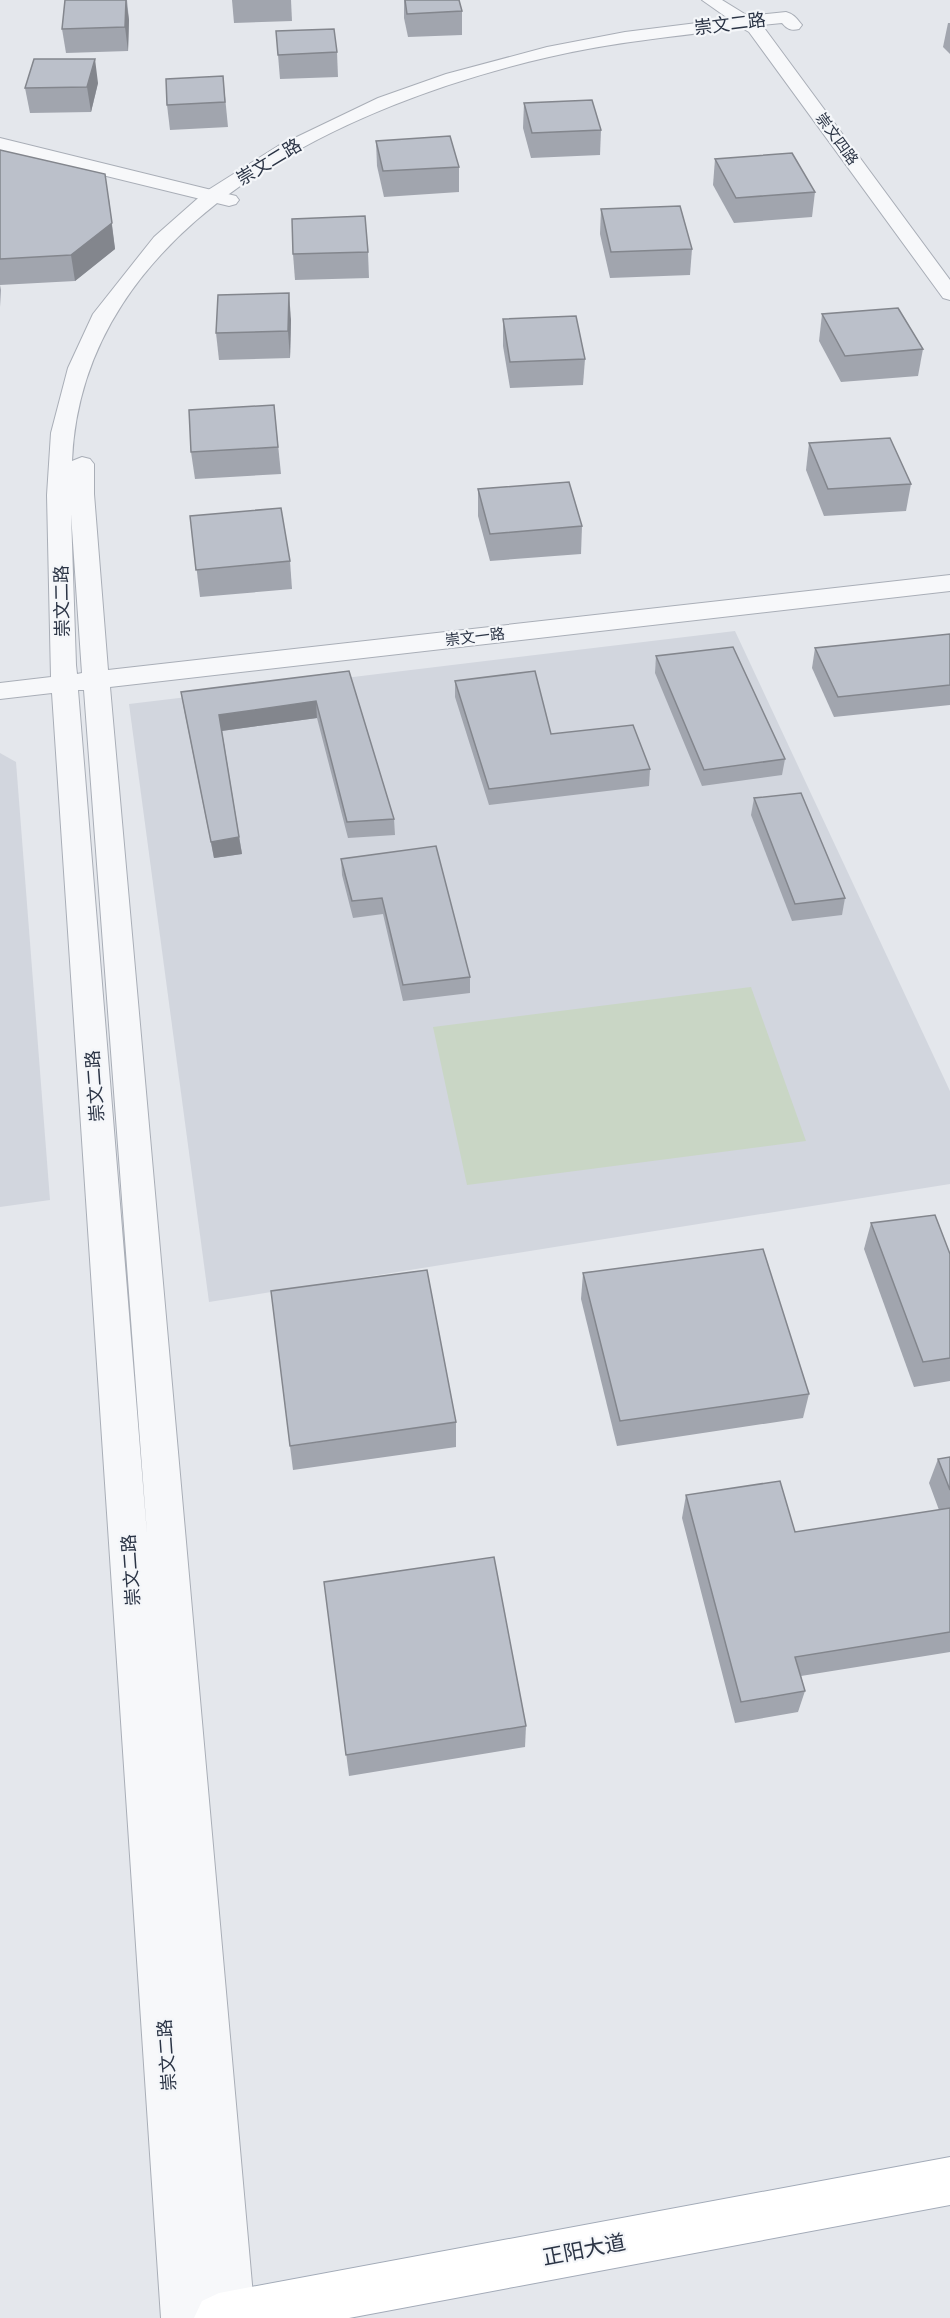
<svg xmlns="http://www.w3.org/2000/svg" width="950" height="2318" viewBox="0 0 950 2318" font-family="Signika,'Noto Sans SC',sans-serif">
	<rect width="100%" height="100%" fill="#e4e7ec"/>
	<g fill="#d2d6de">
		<path d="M735,631L950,1091V1184L209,1302L129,704Z"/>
		<path d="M0,753L16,762L50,1200L0,1207Z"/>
	</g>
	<path fill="#c9d6c5" d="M751,987L806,1141L467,1185L433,1027Z"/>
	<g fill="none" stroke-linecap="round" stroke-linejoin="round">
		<defs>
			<path id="minor" d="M0,138L236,196L239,200L236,204L229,206L0,150Z"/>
			<path id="tertiary" d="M702,0H722L748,16L786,12C794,14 797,19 802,25L799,29C791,31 787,29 782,23L762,25L950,280V300L943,298L749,32L742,28C678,36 613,42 549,57C348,103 82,223 72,461L82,457L90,459L94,464V494L108,670L950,575V591L110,687L255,2318H161L52,693L0,699V683L51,677L47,495L51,433L68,368L93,314L154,237L205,192L278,146L378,98L446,74L547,47L625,32L729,19ZM71,514L82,673L77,674L76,665ZM78,690H84L147,1534Z"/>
			<path id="primary" d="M950,2157V2205L349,2318H194L202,2301L219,2293Z"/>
		</defs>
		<use href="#minor" stroke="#a9aeb7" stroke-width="2"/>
		<use href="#tertiary" stroke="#a9aeb7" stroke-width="2"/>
		<use href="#primary" stroke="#a3abb8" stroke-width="2"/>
		<use href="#minor" fill="#f7f8fa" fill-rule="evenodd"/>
		<use href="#tertiary" fill="#f7f8fa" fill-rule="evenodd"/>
		<use href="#primary" fill="#fff" fill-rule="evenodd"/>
	</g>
	<g fill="#a1a5ae">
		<path d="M65,0H127L129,20L128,51L66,53L62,29Z"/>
		<path d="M232,0H291L292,21L234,23Z"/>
		<path d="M404,0H459L462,11V35L408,37L404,18Z"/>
		<path d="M948,23H950V54L943,47Z"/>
		<path d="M276,31L337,52L338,77L280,79Z"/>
		<path d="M223,76L228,127L170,130L167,105Z"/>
		<path d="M98,83L91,112L30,113L25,88Z"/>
		<path d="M524,103L601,130L600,155L531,158L523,128Z"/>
		<path d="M376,141L459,167V192L384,197L377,166Z"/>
		<path d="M0,150L109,199L115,249L75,281L0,285L1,290L0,307Z"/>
		<path d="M715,159L815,192L812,217L734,223L713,185Z"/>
		<path d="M601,209L692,249L690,275L610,278L600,234Z"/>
		<path d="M368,252L369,278L295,280L293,254Z"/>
		<path d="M822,314L923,349L918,376L841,382L819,341Z"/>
		<path d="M503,319L585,359L583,385L510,388L503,346Z"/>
		<path d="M291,320L290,358L219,360L216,333Z"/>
		<path d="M274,405L281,474L195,479L191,452Z"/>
		<path d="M809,443L911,484L906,511L824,516L806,470Z"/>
		<path d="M478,489L582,526L581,554L490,561L478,516Z"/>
		<path d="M190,516L290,561L292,589L200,597Z"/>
		<path d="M950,634V705L834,717L812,668L815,648Z"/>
		<path d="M656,656L785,759L782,775L702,786L655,673Z"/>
		<path d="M349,671L394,819L395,835L348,838L317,718L222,731L242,854L214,858L184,709L181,692Z"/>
		<path d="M455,681L551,734L650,769L649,786L489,805L455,697Z"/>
		<path d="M754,798L845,898L842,915L792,921L751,815Z"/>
		<path d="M341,859L470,977V993L403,1001L383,914L353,918L342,875Z"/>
		<path d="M871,1223L950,1254V1381L914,1387L864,1249Z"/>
		<path d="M583,1273L809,1394L803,1418L617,1446L581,1299Z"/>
		<path d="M456,1422V1447L293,1470L290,1446Z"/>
		<path d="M950,1457V1652L801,1676L805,1691L798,1712L735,1723L682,1518L686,1495L795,1532L939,1510L929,1483L938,1459Z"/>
		<path d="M324,1582L526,1726L525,1747L349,1776Z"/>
	</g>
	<g fill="#83868d">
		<path d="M126,0L129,20L128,51L125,27Z"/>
		<path d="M95,59L98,83L91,112L87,87Z"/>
		<path d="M105,174L115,249L75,281L71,255Z"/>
		<path d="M289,293L291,320L290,358L288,331Z"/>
		<path d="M316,701L317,718L221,731L219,715Z"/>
		<path d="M239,837L242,854L214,858L211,842Z"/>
	</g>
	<g fill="#bbc0ca" stroke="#83868d" stroke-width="1.5">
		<path d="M65,0H126L125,27L62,29Z"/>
		<path d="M405,0H459L462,11L407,14Z"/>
		<path d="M334,29L337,52L278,55L276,31Z"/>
		<path d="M34,59H95L87,87L25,88Z"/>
		<path d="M223,76L225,102L167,105L166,79Z"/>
		<path d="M592,100L601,130L532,133L524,103Z"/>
		<path d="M450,136L459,167L383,171L376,141Z"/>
		<path d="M0,150L105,174L112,223L71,255L0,259Z"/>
		<path d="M792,153L815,192L736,198L715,159Z"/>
		<path d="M680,206L692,249L611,252L601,209Z"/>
		<path d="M365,216L368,252L293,254L292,219Z"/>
		<path d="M289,293L288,331L216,333L218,295Z"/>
		<path d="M898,308L923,349L845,356L822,314Z"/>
		<path d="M576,316L585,359L510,362L503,319Z"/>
		<path d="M274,405L278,447L191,452L189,410Z"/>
		<path d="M890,438L911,484L828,489L809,443Z"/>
		<path d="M569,482L582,526L490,534L478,489Z"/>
		<path d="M281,508L290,561L196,570L190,516Z"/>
		<path d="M950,634V685L838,697L815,648Z"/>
		<path d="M733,647L785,759L704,770L656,656Z"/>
		<path d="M349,671L394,819L347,822L316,701L219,715L239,837L211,842L181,692Z"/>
		<path d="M535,671L551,734L633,725L650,769L489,789L455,681Z"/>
		<path d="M801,793L845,898L795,904L754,798Z"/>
		<path d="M436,846L470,977L403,985L382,898L352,901L341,859Z"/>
		<path d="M935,1215L950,1254V1358L923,1362L871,1223Z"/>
		<path d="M763,1249L809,1394L620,1421L583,1273Z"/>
		<path d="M427,1270L456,1422L290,1446L271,1291Z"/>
		<path d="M950,1457V1490L938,1459Z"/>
		<path d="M780,1481L795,1532L950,1508V1632L795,1657L805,1691L741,1702L686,1495Z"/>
		<path d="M494,1557L526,1726L346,1755L324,1582Z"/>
	</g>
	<g text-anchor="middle" stroke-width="4.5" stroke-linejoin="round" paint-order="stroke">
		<g font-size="15" fill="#2b3445" stroke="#f4f6f9">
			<text transform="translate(837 139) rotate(54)" y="5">崇文四路</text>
			<text transform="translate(475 637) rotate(-7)" y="5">崇文一路</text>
		</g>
		<g font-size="18" fill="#2b3445" stroke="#f4f6f9">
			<text transform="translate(730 24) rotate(-7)" y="6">崇文二路</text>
			<text transform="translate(269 162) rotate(-31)" y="6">崇文二路</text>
			<text transform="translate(62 601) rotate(-91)" y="6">崇文二路</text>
			<text transform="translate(95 1086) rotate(-94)" y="6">崇文二路</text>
			<text transform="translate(131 1570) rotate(-94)" y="6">崇文二路</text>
			<text transform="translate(167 2055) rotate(-94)" y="6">崇文二路</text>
		</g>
		<g font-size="21" fill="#2b3445" stroke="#f4f6f9">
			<text transform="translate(584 2250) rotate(-11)" y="7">正阳大道</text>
		</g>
	</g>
</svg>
